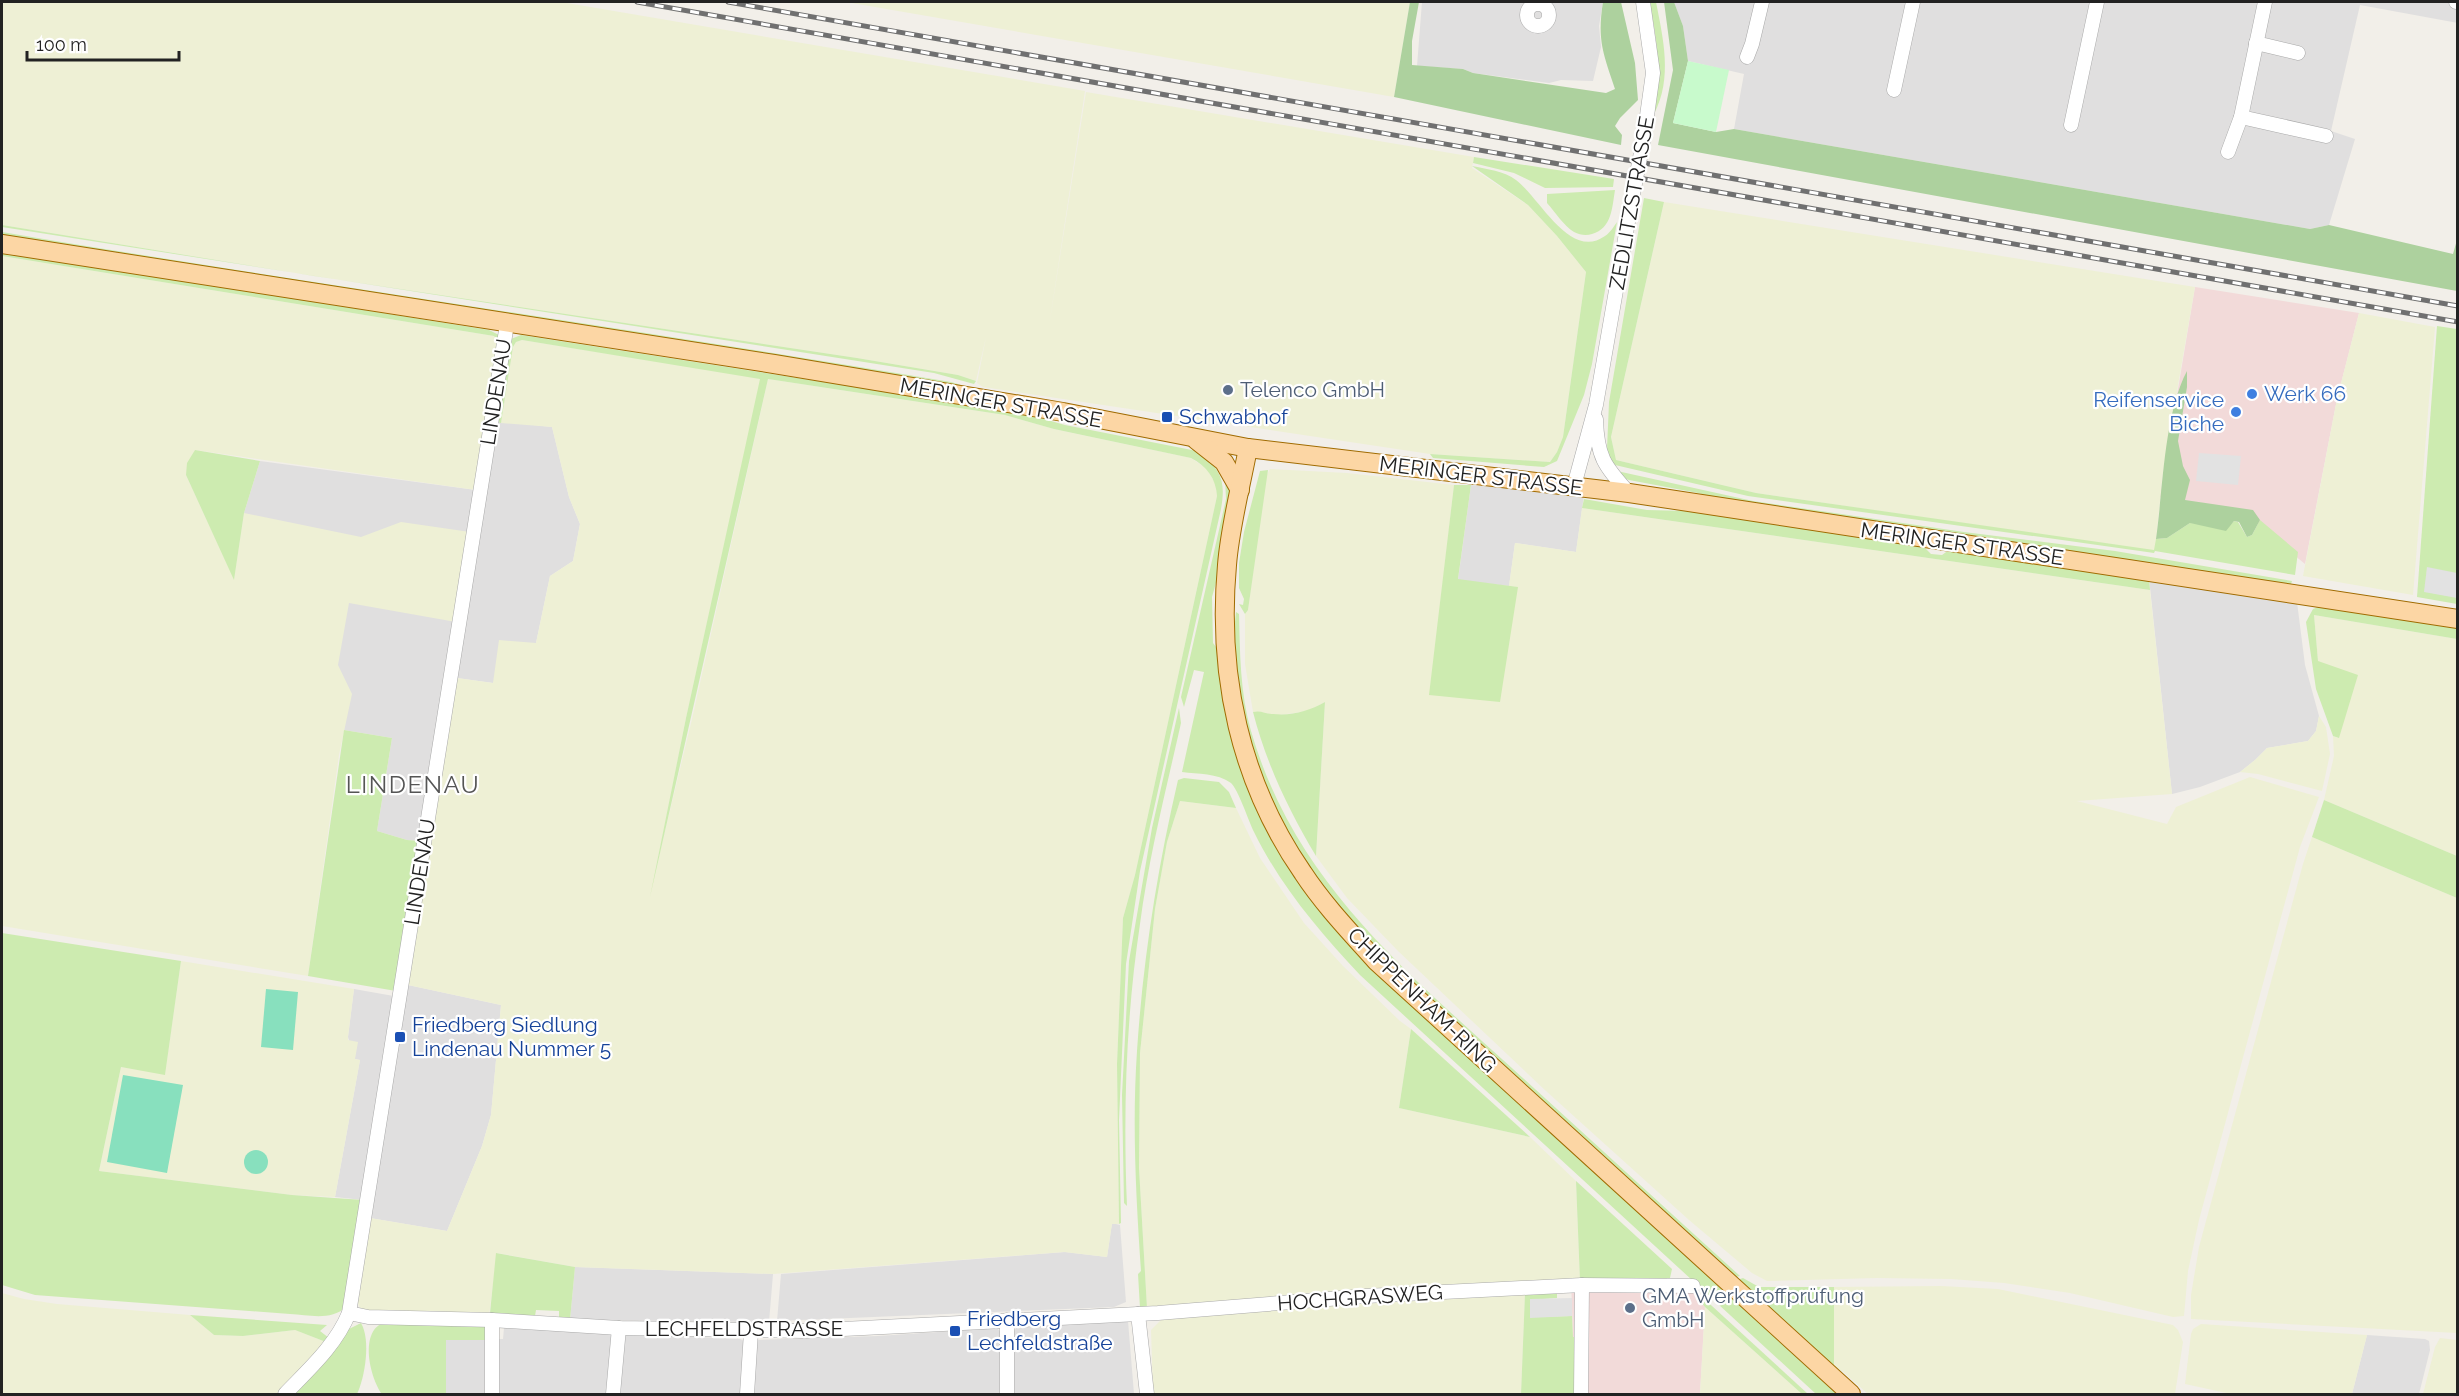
<svg xmlns="http://www.w3.org/2000/svg" width="2459" height="1396" viewBox="0 0 2459 1396" font-family="Raleway,sans-serif">
	<rect width="100%" height="100%" fill="#f2efe9"/>
	<g fill="#e0dfdf">
		<path d="M1422,2H1603L1599,26L1601,47L1593,81L1561,80L1549,83L1473,73L1463,69L1417,66Z"/>
		<path d="M1674,2H2457L2458,23L2360,5L2331,131L2355,139L2329,225L2310,229L1734,129L1744,74L1688,61L1683,26Z"/>
		<path d="M487,420L552,427L569,497L580,524L573,561L550,576L536,643L493,683L457,678L429,842L407,840L377,831L392,738L344,730L260,633L244,513L260,461L476,490Z"/>
		<path d="M1471,485L1584,495L1576,552L1515,543L1509,586L1458,580Z"/>
		<path d="M2149,578L2297,602L2305,665L2319,716L2316,731L2308,741L2267,748L2255,760L2240,772L2200,787L2172,794Z"/>
		<path d="M408,985L501,1005L491,1115L482,1146L447,1231L370,1218L363,1200L335,1197L360,1060L355,1059L348,1037L354,989L405,998Z"/>
		<path d="M1112,1223L1120,1225L1126,1302L1114,1307L777,1321L781,1274L1065,1252L1107,1257Z"/>
		<path d="M575,1267L773,1274L769,1322L570,1320Z"/>
		<path d="M1128,1321L1134,1394H1013V1333L1018,1325Z"/>
		<path d="M504,1328L740,1339L744,1341L741,1394H446V1340L503,1339Z"/>
		<path d="M997,1328L1002,1334V1394H752L756,1342L758,1340L878,1336Z"/>
		<path d="M2367,1335L2425,1339L2429,1341L2430,1350L2419,1394H2352Z"/>
	</g>
	<g fill="#f2dad9">
		<path d="M2195,287L2359,313L2337,399L2305,564L2245,514L2160,497Z"/>
		<path d="M1571,1280L1691,1290L1705,1307L1700,1394H1578L1580,1337H1573Z"/>
	</g>
	<g fill="#eef0d5">
		<path d="M2,2H561L1085,91L1049,326L1086,92L1474,157L1472,168L1528,205L1557,236L1586,272L1563,437L1557,452L1550,462L1430,454L983,387L977,383L986,337L976,381L958,375L857,358L314,276L2,225Z"/>
		<path d="M846,2H1410L1394,97Z"/>
		<path d="M1664,202L2195,287L2163,472L2155,551L1756,493L1616,460L1611,437Z"/>
		<path d="M2,256L494,336L498,341L476,490L195,450L186,475L234,579L244,513L361,537L401,522L470,532L456,622L349,603L338,665L352,694L339,755L308,976L2,926Z"/>
		<path d="M2359,313L2435,327L2413,595L2303,576L2337,399Z"/>
		<path d="M522,340L761,378L686,718L655,873L692,719L768,379L1005,415L1054,429L1191,458L1207,469L1216,485L1217,496L1135,875L1123,918L1117,1064L1119,1224H1112L1107,1257L1064,1252L773,1274L575,1267L497,1253L489,1316L368,1313L360,1308L356,1300L370,1218L447,1231L482,1146L491,1115L501,1005L408,985L457,678L493,683L499,640L536,643L550,576L573,561L580,524L569,497L552,427L501,423L513,347L516,342Z"/>
		<path d="M1270,469L1347,473L1454,485L1430,695L1517,587L1509,586L1515,543L1576,552L1582,508L2150,590L2172,794L2077,801L2167,824L2176,807L2250,777L2319,797L2300,847L2199,1220L2188,1271L2184,1316L2173,1317L2070,1293L2004,1283L1951,1279L1877,1278L1767,1281L1752,1273L1689,1220L1546,1091L1398,951L1347,898L1316,856L1325,702L1311,710L1295,713L1278,715L1253,712L1245,664V614L1248,610L1266,476Z"/>
		<path d="M2314,615L2457,639V856L2324,800L2334,756L2333,736L2338,738L2318,661Z"/>
		<path d="M2319,716L2326,727L2330,754L2322,791L2258,774L2240,772L2255,760L2267,748L2308,741L2316,731Z"/>
		<path d="M1180,801L1236,808L1260,858L1304,923L1343,966L1400,1021L1411,1029L1399,1108L1530,1137L1576,1181L1580,1281L1147,1308L1139,1168L1140,1053L1155,909L1167,842Z"/>
		<path d="M2312,837L2457,898V1333L2191,1319V1295L2199,1247L2303,864Z"/>
		<path d="M181,961L354,989L348,1037V1040L358,1042L355,1059L360,1060L335,1197L292,1195L99,1171L121,1067L165,1074Z"/>
		<path d="M1941,1286L1998,1289L2173,1325L2178,1330L2183,1342L2175,1394H1868L1842,1371L1834,1370V1287Z"/>
		<path d="M2,1293L24,1299L57,1304L190,1315L214,1335L243,1336L295,1330L326,1342L280,1394H2Z"/>
		<path d="M1525,1293L1521,1394H1153L1151,1330L1161,1320L1258,1311Z"/>
		<path d="M1705,1307L1802,1394H1700Z"/>
		<path d="M2201,1324L2367,1335L2352,1394H2231L2185,1384L2191,1334L2193,1329Z"/>
		<path d="M2440,1338L2457,1340V1394H2423L2435,1347Z"/>
	</g>
	<g fill="#cdebb0">
		<path d="M1649,2H1656C1663,38 1673,78 1654,114C1661,75 1658,40 1649,2Z"/>
		<path d="M1474,157L1614,179L1613,187L1545,188L1514,173L1473,163Z"/>
		<path d="M1472,166C1486,169 1505,171 1516,180C1540,198 1570,261 1605,236C1610,233 1614,226 1617,222L1592,364L1584,395L1557,461L1544,467L1433,458L1430,454L1550,462L1557,452L1563,437L1586,272L1557,236L1528,205Z"/>
		<path d="M1615,190C1612,208 1612,228 1592,234C1586,236 1580,235 1574,232C1564,226 1555,212 1547,203V194Z"/>
		<path d="M1644,198L1664,202L1611,437L1616,460L1756,493L2154,550L2156,539L2167,538L2190,523L2230,525L2234,521L2238,522L2247,537L2252,535L2260,520L2298,552L2295,575L2155,551L2154,553L1748,496L1615,465L1612,463L1607,449L1609,402Z"/>
		<path d="M2,225L314,276L857,358L958,375L976,381L974,384L934,373L2,227Z"/>
		<path d="M2,232C318,285 635,329 951,382L971,388L2,238Z"/>
		<path d="M2,252L489,330L499,335L498,341L494,336L2,256Z"/>
		<path d="M2437,326L2457,329V604L2417,597Z"/>
		<path d="M521,335L1023,413L1065,425L1202,452C1221,472 1226,481 1221,509L1140,871L1126,964L1119,1120L1121,1223L1119,1224L1117,1064L1123,918L1135,875L1217,496C1216,479 1207,466 1191,458L1054,429L1005,415L768,379L650,897L686,718L760,379L522,340L516,342L513,347L501,423L497,422L511,339Z"/>
		<path d="M195,450L260,461L244,513L234,580L186,475L187,463Z"/>
		<path d="M1268,470L1248,610L1245,614L1239,604L1243,605L1244,599L1239,588V563L1244,532L1260,471Z"/>
		<path d="M1617,471L1753,501L1964,532L2115,551L2292,581L2291,584L2286,586L1739,505L1698,493L1629,480L1621,477Z"/>
		<path d="M1225,477L1229,483L1230,497L1219,572L1212,597L1213,643L1219,651L1224,693L1303,886L1838,1394H1816L1360,975C1319,931 1281,887 1254,832C1249,822 1238,789 1231,783C1217,773 1198,774 1182,772L1204,672L1194,670L1184,707L1181,697L1226,499Z"/>
		<path d="M1454,485H1471L1458,579L1518,587L1500,702L1429,695Z"/>
		<path d="M1584,499L1647,510L1686,511L1923,546L1931,554L1942,555L1949,550L2149,578L2150,590L1582,508Z"/>
		<path d="M2323,605L2457,626V639L2314,615L2318,661L2358,675L2339,738L2333,736L2316,689L2306,622L2313,609Z"/>
		<path d="M1236,612L1239,614C1240,652 1240,693 1251,731C1294,880 1403,969 1513,1069C1589,1138 1664,1207 1740,1276L1732,1278L1388,964L1352,925L1303,862L1261,780L1247,735L1232,651Z"/>
		<path d="M1325,702L1316,856C1289,811 1266,763 1253,712C1261,710 1265,714 1273,714C1292,716 1309,711 1325,702Z"/>
		<path d="M1179,708L1181,723C1166,790 1149,856 1140,924C1126,1017 1123,1112 1127,1206L1124,1203L1122,1095L1129,961L1152,828Z"/>
		<path d="M344,730L392,738L377,831L407,840L420,841L396,991L308,976Z"/>
		<path d="M1184,778L1219,782L1229,792L1236,808L1180,801L1167,842L1155,909L1140,1053L1139,1168L1147,1308H1140L1138,1274L1141,1271C1136,1198 1132,1124 1137,1051C1143,960 1157,870 1178,780Z"/>
		<path d="M2324,800L2457,856V898L2312,837Z"/>
		<path d="M2,933L181,961L165,1075L121,1067L99,1171L292,1195L363,1200L346,1307C331,1321 309,1315 290,1314L35,1295L2,1285Z"/>
		<path d="M1411,1029L1530,1137L1399,1108Z"/>
		<path d="M1576,1181L1672,1269L1670,1278H1667L1666,1283L1580,1281Z"/>
		<path d="M496,1253L575,1267L570,1320L559,1319V1311L536,1310L535,1316L490,1313Z"/>
		<path d="M1743,1278L1759,1287H1834V1370L1734,1281Z"/>
		<path d="M1557,1291V1298L1530,1300V1317L1572,1316L1573,1337H1581L1578,1394H1521L1525,1293Z"/>
		<path d="M1694,1294L1700,1295L1808,1394H1802L1705,1307Z"/>
		<path d="M190,1315L327,1325L320,1331L329,1338L326,1342L295,1330L243,1336L214,1335Z"/>
		<path d="M386,1322L483,1325L488,1330L489,1340H446V1394H382C370,1378 358,1329 386,1322Z"/>
		<path d="M361,1323C371,1340 365,1377 357,1394H291L347,1330Z"/>
	</g>
	<g fill="#add19e">
		<path d="M1410,2H1419L1412,41V65L1463,69L1473,73L1606,93L1615,89C1603,53 1597,40 1603,2H1621L1635,63L1638,100L1620,118L1615,126L1622,135L1621,145L1394,97Z"/>
		<path d="M1664,2H1674L1683,26L1688,61L1673,123L1716,132L1734,129L2310,229L2329,225L2453,254L2457,240V291L1658,145L1673,70Z"/>
		<path d="M2187,371V387L2178,441L2183,466L2190,480L2185,500L2253,510L2260,520L2252,535L2247,537L2239,522L2234,521L2226,531L2190,523L2167,538L2156,539C2163,490 2164,414 2187,371Z"/>
	</g>
	<path fill="#c8facc" d="M1688,61L1729,70L1716,132L1673,123Z"/>
	<g fill="#88e0be">
		<path d="M266,989L298,992L293,1050L261,1047Z"/>
		<path d="M123,1075L183,1085L167,1173L107,1162Z"/>
		<circle cx="256" cy="1162" r="12"/>
	</g>
	<g fill="#e2e2e2">
		<path d="M2199,453L2241,456L2238,485L2196,481Z"/>
		<path d="M2427,567L2457,573V598L2424,592Z"/>
		<path d="M1572,1298V1316L1530,1318V1299Z"/>
	</g>
	<g fill="none" stroke-linecap="round" stroke-linejoin="round">
		<defs>
			<g id="minor">
				<path d="M1643,2L1653,73L1644,137"/>
				<path d="M2456,2H2458"/>
				<circle cx="1538" cy="15" r="11"/>
				<path d="M2256,43L2298,53"/>
				<path d="M1747,57L1752,44L1762,2"/>
				<path d="M1894,90L1913,2"/>
				<path d="M2241,117L2326,136"/>
				<path d="M2071,125L2097,2"/>
				<path d="M2228,152L2241,117L2265,2"/>
				<path d="M1596,419C1597,456 1604,466 1629,493"/>
				<path d="M1574,486L1596,405L1632,199"/>
				<path d="M349,1313L368,1317L492,1320L619,1328L804,1331L1158,1313L1366,1296L1582,1285L1693,1286"/>
				<path d="M1138,1314L1147,1394"/>
				<path d="M492,1320V1394"/>
				<path d="M285,1394C309,1369 336,1345 349,1313L507,324"/>
				<path d="M613,1394L619,1328"/>
				<path d="M747,1394L751,1332"/>
				<path d="M1007,1394V1320"/>
				<path d="M1581,1394L1582,1285"/>
			</g>
			<g id="major">
				<path d="M2,244L774,364L1063,412L1248,448L1629,493L2458,619"/>
				<path d="M1196,440L1224,462L1240,490"/>
				<path d="M1248,448C1241,486 1230,526 1227,565C1217,675 1240,782 1303,873C1324,905 1351,933 1376,961L1851,1394"/>
			</g>
		</defs>
		<use href="#minor" stroke="#a9a9a9" stroke-width="15"/>
		<use href="#major" stroke="#a06b00" stroke-width="20"/>
		<use href="#minor" stroke="#fff" stroke-width="14"/>
		<use href="#major" stroke="#fcd6a4" stroke-width="18"/>
		<defs>
			<g id="rail">
				<path d="M637,2L2458,322"/>
				<path d="M728,2L2458,306"/>
			</g>
		</defs>
		<use href="#rail" stroke="#707070" stroke-width="5"/>
		<use href="#rail" stroke="#fff" stroke-width="3" stroke-dasharray="9" stroke-linecap="butt"/>
		<defs>
			<path id="minor-bridge" d="M1632,199L1644,137"/>
		</defs>
		<use href="#minor-bridge" stroke="#a9a9a9" stroke-width="15" stroke-linecap="butt"/>
		<use href="#minor-bridge" stroke="#fff" stroke-width="14"/>
	</g>
	<g fill="#5c6f8a" stroke="#fff" stroke-width="2">
		<circle cx="1228" cy="390" r="6"/>
		<circle cx="1630" cy="1308" r="6"/>
	</g>
	<g fill="#3f7fe0" stroke="#fff" stroke-width="2">
		<circle cx="2252" cy="394" r="6"/>
		<circle cx="2236" cy="412" r="6"/>
	</g>
	<g fill="#1a4fb4" stroke="#fff" stroke-width="2">
		<rect x="1161" y="411" width="12" height="12" rx="3"/>
		<rect x="394" y="1031" width="12" height="12" rx="3"/>
		<rect x="949" y="1325" width="12" height="12" rx="3"/>
	</g>
	<g text-anchor="middle" stroke-width="4.5" stroke-linejoin="round" paint-order="stroke">
		<g font-size="21" fill="#222" stroke="#fff">
			<text transform="translate(1632 203) rotate(-80)" y="7">ZEDLITZSTRASSE</text>
			<text transform="translate(496 392) rotate(-81)" y="7">LINDENAU</text>
			<text transform="translate(1001 403) rotate(10)" y="7">MERINGER STRASSE</text>
			<text transform="translate(1481 476) rotate(7)" y="7">MERINGER STRASSE</text>
			<text transform="translate(1962 544) rotate(8)" y="7">MERINGER STRASSE</text>
			<text transform="translate(420 872) rotate(-81)" y="7">LINDENAU</text>
			<text transform="translate(1422 1000) rotate(44)" y="7">CHIPPENHAM-RING</text>
			<text transform="translate(1360 1298) rotate(-4)" y="7">HOCHGRASWEG</text>
			<text x="744" y="1336">LECHFELDSTRASSE</text>
		</g>
		<g font-size="21" fill="#4e5e75" stroke="#fff" text-anchor="start">
			<text x="1240" y="397">Telenco GmbH</text>
			<text x="1642" y="1303">GMA Werkstoffprüfung<tspan x="1642" dy="24">GmbH</tspan></text>
		</g>
		<g font-size="21" fill="#366cbe" stroke="#fff" text-anchor="start">
			<text x="2264" y="401">Werk 66</text>
			<text x="2224" y="407" text-anchor="end">Reifenservice<tspan x="2224" dy="24">Biche</tspan></text>
		</g>
		<g font-size="21" fill="#164399" stroke="#fff" text-anchor="start">
			<text x="1179" y="424">Schwabhof</text>
			<text x="412" y="1032">Friedberg Siedlung<tspan x="412" dy="24">Lindenau Nummer 5</tspan></text>
			<text x="967" y="1326">Friedberg<tspan x="967" dy="24">Lechfeldstraße</tspan></text>
		</g>
		<g font-size="24" letter-spacing="1.5" fill="#555" stroke="#fff">
			<text x="413" y="793">LINDENAU</text>
		</g>
	</g>
	<rect width="2459" height="1396" fill="none" stroke="#222222" stroke-width="6"/>
	<path d="M27 51v9h152v-9" fill="none" stroke="#222222" stroke-width="3"/>
	<text x="36" y="51" font-size="18" fill="#222222" stroke="#ffffff" stroke-width="4.5" paint-order="stroke">100 m</text>
</svg>
